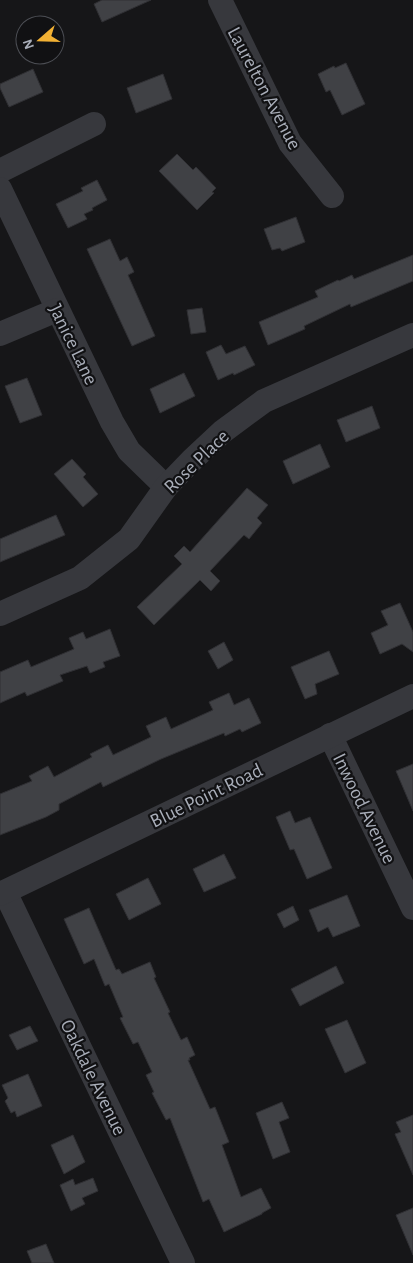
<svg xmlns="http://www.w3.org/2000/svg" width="413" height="1263" viewBox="0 0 413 1263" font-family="'Alegreya Sans',sans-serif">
	<rect width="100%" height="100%" fill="#161618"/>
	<g fill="#404145" stroke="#303034">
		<path d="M102,0H151L102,22L94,4Z"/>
		<path d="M346,63L365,104L342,115L330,90L326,92L318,74L334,66L335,68Z"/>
		<path d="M33,69L43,92L9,107L0,88V84Z"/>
		<path d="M163,74L172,99L136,113L127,88Z"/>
		<path d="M177,154L193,170L196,167L216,188L212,192L214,193L197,210L159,171Z"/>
		<path d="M97,180L107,200L92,208L93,210L84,214L87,219L68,228L56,204L83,191L81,188Z"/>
		<path d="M296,217L305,242L282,251L280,248L272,250L264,229Z"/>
		<path d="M110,239L120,261L127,257L134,272L128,275L155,336L132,346L87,249Z"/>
		<path d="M413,255V281L351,307L350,304L304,326L305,329L268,345L259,322L318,297L315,291L338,280L339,281L352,275L354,279Z"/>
		<path d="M202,308L206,332L191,334L187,310Z"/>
		<path d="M221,345L226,354L245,346L255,365L234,375L233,373L218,380L206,352Z"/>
		<path d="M184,373L195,396L160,413L150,389Z"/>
		<path d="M27,378L42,415L20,423L5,386Z"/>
		<path d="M372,406L380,428L346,442L337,420Z"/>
		<path d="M320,444L330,467L293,484L283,461Z"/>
		<path d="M72,459L86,474L83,477L98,494L83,507L54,474Z"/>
		<path d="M247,488L268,505L257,518L262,523L249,539L244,535L210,571L220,581L211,591L200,580L154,625L137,607L182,564L174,556L184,546L190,552Z"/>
		<path d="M56,515L65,535L0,562V539Z"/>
		<path d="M400,603L413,632V652L402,644L380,654L371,633L388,625L381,611Z"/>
		<path d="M110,629L120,656L103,662L105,667L90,673L87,666L60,675L63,681L27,696L25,692L0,703V672L28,660L31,667L74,649L69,638L83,632L86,639Z"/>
		<path d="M224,642L233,660L218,669L208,651Z"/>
		<path d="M329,651L339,674L315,684L317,694L305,699L291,667Z"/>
		<path d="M229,693L234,705L249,698L261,723L242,732L240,729L225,736L224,733L161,759L103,787L101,782L59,804V810L46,817L0,835V794L32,781L29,776L48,766L54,777L92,757L90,754L108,745L113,755L151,737L146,726L166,717L171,729L213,710L209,702Z"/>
		<path d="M413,764V811L396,771Z"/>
		<path d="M290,811L295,823L310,817L332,868L307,879L294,849L290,850L276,817Z"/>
		<path d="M224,854L236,878L204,892L193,869Z"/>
		<path d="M148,878L161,904L129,920L116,894Z"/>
		<path d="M347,895L360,926L333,937L328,927L318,932L309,910Z"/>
		<path d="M293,906L299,920L284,928L277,914Z"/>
		<path d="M89,908L116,970L119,969L122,974L150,962L156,977L154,978L170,1012L168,1013L181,1040L187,1037L195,1055L189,1058L190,1060H188L210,1109L215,1107L229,1142L222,1145L241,1197L261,1188L271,1208L262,1213V1214L224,1232L209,1199L203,1202L170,1118L166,1120L152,1093L154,1092L146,1075L152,1072L138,1042L133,1044L120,1018L123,1017L109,984L105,986L94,959L84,964L64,919Z"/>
		<path d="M336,966L344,983L300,1006L291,989Z"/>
		<path d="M347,1020L366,1063L345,1073L325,1029Z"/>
		<path d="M30,1026L38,1041L17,1050L9,1035Z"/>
		<path d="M28,1074L42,1106L17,1117L15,1111L11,1113L5,1101L8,1098L2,1085Z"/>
		<path d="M282,1102L289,1118L279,1122L290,1152L273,1159L256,1113Z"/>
		<path d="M413,1115V1175L395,1134L401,1132L396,1122Z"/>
		<path d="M73,1135L85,1162L64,1174L51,1145Z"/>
		<path d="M93,1178L98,1191L82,1198L85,1204L71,1211L60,1185L73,1179L75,1185Z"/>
		<path d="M413,1208V1255L396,1215Z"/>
		<path d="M46,1244L54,1263H32L27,1251Z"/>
	</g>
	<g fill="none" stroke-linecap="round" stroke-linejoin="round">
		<g stroke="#37383d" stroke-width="24">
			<path d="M220,0L290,143L332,196"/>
			<path d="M0,171L94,124"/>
			<path d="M0,189L112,422L129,451L166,487"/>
			<path d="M0,334L57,310"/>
			<path d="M0,614L80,578L129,539L166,487L192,460L222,432L264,401L413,335"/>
			<path d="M330,735L413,908"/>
			<path d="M5,892L183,1263"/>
			<path d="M0,894L413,696"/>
		</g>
	</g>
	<g text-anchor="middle" stroke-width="4.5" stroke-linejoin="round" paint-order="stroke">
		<g font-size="20" fill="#a8adb8" stroke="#111113">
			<text transform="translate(265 88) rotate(62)" y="7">Laurelton Avenue</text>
			<text transform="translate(74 344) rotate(64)" y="7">Janice Lane</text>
			<text transform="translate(196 461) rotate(-44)" y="7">Rose Place</text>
			<text transform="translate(206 795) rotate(-26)" y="7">Blue Point Road</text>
			<text transform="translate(365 808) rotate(64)" y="7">Inwood Avenue</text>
			<text transform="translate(94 1077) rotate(64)" y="7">Oakdale Avenue</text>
		</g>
	</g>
	<g transform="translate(40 40) rotate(250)"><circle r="24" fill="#111113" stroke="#4d4f55"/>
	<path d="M0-4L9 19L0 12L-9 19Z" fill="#f2b134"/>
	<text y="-8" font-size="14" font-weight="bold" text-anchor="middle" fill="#a8adb8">N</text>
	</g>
</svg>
